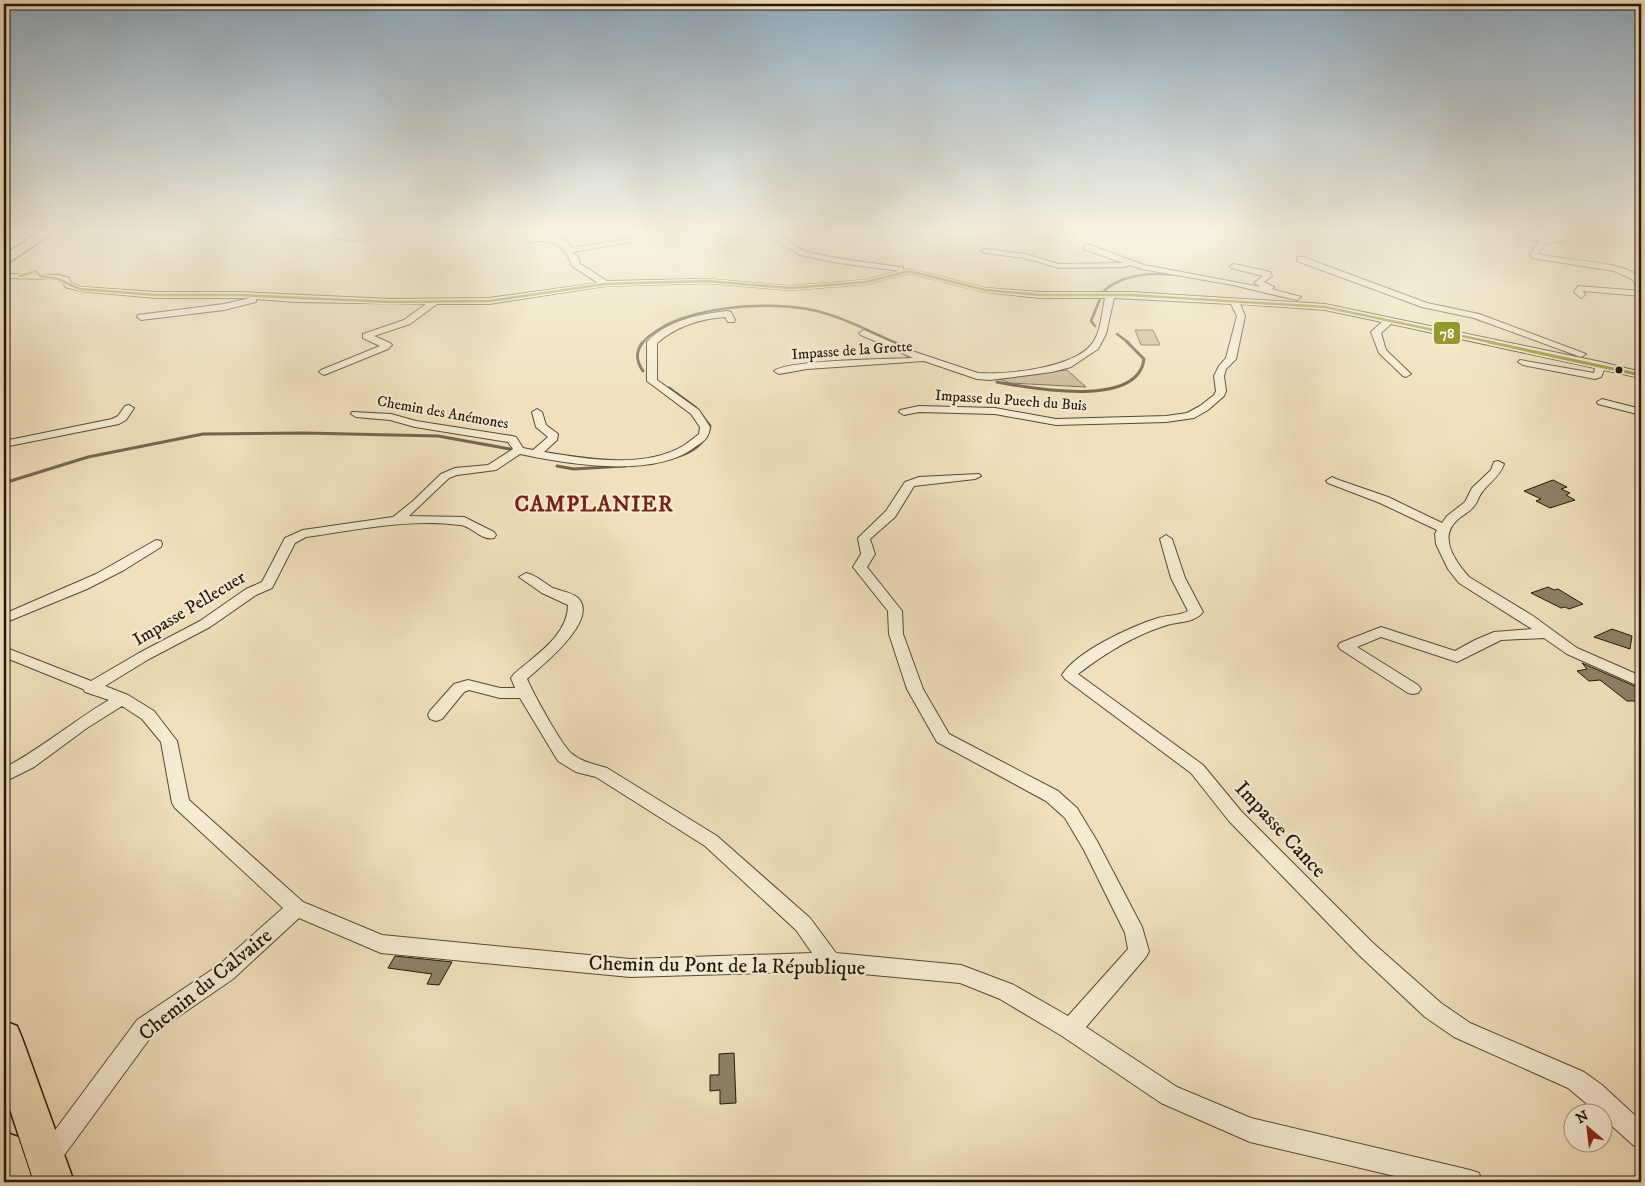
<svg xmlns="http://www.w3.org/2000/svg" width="1645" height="1186" viewBox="0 0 1645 1186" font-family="'IM FELL DW Pica',serif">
	<rect width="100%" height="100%" fill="#f0e1bc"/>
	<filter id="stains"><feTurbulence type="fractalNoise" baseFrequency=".004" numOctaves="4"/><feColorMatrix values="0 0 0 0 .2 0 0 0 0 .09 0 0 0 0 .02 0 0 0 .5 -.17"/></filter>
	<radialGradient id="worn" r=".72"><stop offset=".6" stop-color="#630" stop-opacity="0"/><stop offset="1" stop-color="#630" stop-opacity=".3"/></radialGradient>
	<g fill="#cdbe9e" stroke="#786a55">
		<path d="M1135,330H1153L1160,345H1141Z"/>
		<path d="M1067,370L1086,387L1010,383L994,377Z"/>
	</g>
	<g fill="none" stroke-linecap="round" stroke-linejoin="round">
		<g stroke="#746652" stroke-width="2.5">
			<path d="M1102,293C1141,252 1241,289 1290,298"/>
			<path d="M1095,326L1091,321L1100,299"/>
			<path d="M1117,334L1129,343"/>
			<path d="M642,343C675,306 765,300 812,310C841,316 869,331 896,343"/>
		</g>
		<g stroke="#746652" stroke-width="3">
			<path d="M894,342L910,350"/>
			<path d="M643,371C636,361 635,352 643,342"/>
			<path d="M997,382C1030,388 1138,409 1144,359L1127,342"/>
			<path d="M669,388L696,408"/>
			<path d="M676,457C693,452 705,444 710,426L702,416"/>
			<path d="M557,466L574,469L625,466"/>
			<path d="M4,483L88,457L203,434L305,433L438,436L510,449"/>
		</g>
	</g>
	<g fill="#8d8068" stroke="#22160c">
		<path d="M1553,480L1567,487L1561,489L1570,493L1566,495L1575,500L1550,508L1536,501L1541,499L1524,491Z"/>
		<path d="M1548,587L1554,590L1558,589L1583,604L1569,609L1565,607L1561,608L1531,593Z"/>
		<path d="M1612,629L1632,636L1630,649L1594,637Z"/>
		<path d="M1582,663L1639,688L1641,690V701H1627L1600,680L1589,681L1577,671L1587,669Z"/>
		<path d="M395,956L452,962L439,985L427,984L432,974L388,968Z"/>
		<path d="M734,1053L736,1103L720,1104V1090L710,1091V1075H719V1054Z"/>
	</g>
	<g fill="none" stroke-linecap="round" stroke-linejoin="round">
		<defs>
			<g id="street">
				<path d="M340,232H348L345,235L367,237L371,239L367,241L335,239V235Z"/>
				<path d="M763,232C785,232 788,246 808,252C838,260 869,262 900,267H903V270L909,269L985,288L1040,292H1130L1325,304L1601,362L1641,372V378L1604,370L1601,377L1595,379L1523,365L1518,362L1520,360L1594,373L1595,368L1391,324L1381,333L1386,350L1411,374L1406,377L1403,376L1379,353L1371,332L1382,322L1325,310L1240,304L1245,316L1236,359L1226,369L1224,376L1226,391L1224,396L1208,410L1194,418L1166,422L1056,425L995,414L919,412L904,415L899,412L900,410L919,406L995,408L1056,419L1166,416L1187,413L1200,406L1214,395L1216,391L1214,376L1219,366L1226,358L1237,316L1231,304L1114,298L1106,334L1098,349L1071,367L1052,372L990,380L977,379L924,361L807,369L779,374L774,371C787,360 890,359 913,358L861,335L859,333L864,330L909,350L978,373C1007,375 1072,368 1091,345C1101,334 1102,311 1105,298H1040L985,292L909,273L866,284L790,290L707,283L605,286L489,304H437L410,324L374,336L390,343L392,345L388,349L324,375L319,372L321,370L380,346L363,338V334L404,320L426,304L296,302L256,299V302L224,310L141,320L137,317L138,315L224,304L250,298H156L80,291L65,287L63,281L58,279L4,278V274L59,275L69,278L71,283L81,287L156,292H239L391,299L489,298L598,283L572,266C567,249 557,240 538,241C533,242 531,243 527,240C538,233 556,237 568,242L570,248L634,238L635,240L631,242L573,252L579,259V263L607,281L707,279L790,286L866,280L899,271L839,263L800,255Z"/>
				<path d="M1289,232H1297V233L1293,235Z"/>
				<path d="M1483,232H1506L1549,238L1560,236L1561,232H1568L1566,240L1546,243L1538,254C1560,260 1627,261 1640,278L1641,289H1638L1632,279L1614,271L1532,258L1530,254L1540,241Z"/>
				<path d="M1084,245H1090L1144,265L1261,287L1254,283L1263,276L1231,268L1230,266L1234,264L1270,272L1272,276L1264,282L1274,287L1272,289L1301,297L1297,300L1233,285L1142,269L1129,265L1125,267L1059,268L1024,258L985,253L981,251L985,249L1025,254L1059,264L1123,263L1084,249Z"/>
				<path d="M1297,257H1303L1427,303L1479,314L1586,354L1581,357L1578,356L1474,318L1422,307L1297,261Z"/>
				<path d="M1578,286L1641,291V296L1583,291L1585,295L1581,298L1574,292Z"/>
				<path d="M728,311L731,312L735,320L734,322H728L725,317C699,319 677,326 657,343V380L699,410L710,427C709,438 704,441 695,447C654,479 567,464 520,454L496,470L457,475L449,478L409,516L464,517L494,532L496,535L494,538C481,541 472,526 460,525C409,518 356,530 306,537L295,543L272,588L256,595L210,627L149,659L105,686L128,695L154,711L177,741L189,800L303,902L382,935L630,959L812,953L796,930L705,846L596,777L576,772L558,761L520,698H500L469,690L464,692L442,719L436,721L430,719L428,715L430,711L454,684L468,680L500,688H515L511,678L514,674C534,656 568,636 568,605L542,593L519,577L526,573C536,575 544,583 553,588C560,591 572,592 578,598C600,620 541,666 527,679C533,693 561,744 571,753C581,762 594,764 607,768L717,836L810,918L836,953L961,965L1014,985L1068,1016L1128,949L1125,933L1084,850L1065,818L1046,801L937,742L907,689L889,634L888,611L853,567L861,554L858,538L886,511L905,482L919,477L979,474L981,476L975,479L914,486L895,517L870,539L875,554L867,567L902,611L903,634L923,689L949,734L1058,791L1077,808L1097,841L1142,927L1149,951L1146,957L1086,1027L1177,1087L1251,1118L1470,1170L1479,1173L1482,1182H1420L1250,1142L1161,1103L1062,1036L1000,999L960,983L830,971L630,977L381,953L299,918L233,979L153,1034L57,1165L49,1169L41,1165L37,1157L41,1149L137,1020L219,965L283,908L175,808L172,803L161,742L142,719L122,706L87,728L34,767L4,782V768C41,749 73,721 109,700L85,692L83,689L4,657V647L91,681L139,653L200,621L246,589L262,582L285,538L303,530L393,517L413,501L441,474L455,468L488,465L513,449L508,442L415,427L390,420L356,417L351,414L352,412L391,414L416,421L512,436L516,437L523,448L533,450L548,437L536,427L532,412L537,409L542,412L546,425L558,434L557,440L544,452C587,459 643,469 683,446C689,442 694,438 699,434L700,427L691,414L647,381V342C667,320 700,314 728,311Z"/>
				<path d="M1602,399L1641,409V415L1598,404L1597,402Z"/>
				<path d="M129,405L134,408L126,420L119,424L4,447V441L112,419L118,416L125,406Z"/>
				<path d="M1498,461L1504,464C1500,476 1490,482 1483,491C1479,495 1478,501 1475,505C1471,511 1463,515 1457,520C1438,538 1455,561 1469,577L1533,616L1577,648L1641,676V687L1567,654L1544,638L1501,640L1457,662L1381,637L1357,647L1418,685L1421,689L1418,693L1413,694L1408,693L1340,649L1338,646L1340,643L1381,627L1455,651L1475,640L1494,632L1532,629L1459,583L1448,569L1436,544L1435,534L1437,530L1380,503L1328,483L1326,481L1332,477L1336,479L1388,497L1442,523L1447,516L1465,502L1472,488L1491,470L1494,462Z"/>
				<path d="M1166,535L1172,539L1185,578L1203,612C1194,624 1176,621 1164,626C1133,636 1104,654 1078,674L1203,765L1241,811L1373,943L1441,1003L1470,1023L1584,1072L1602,1085L1641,1121V1149L1633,1145L1602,1117V1114H1599L1568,1088L1454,1037L1425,1017L1359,955L1229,821L1191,773L1065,679L1062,675C1077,651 1132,626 1158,618C1168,615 1179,616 1188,611L1171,578L1160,539Z"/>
				<path d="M156,540L161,541L162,544L161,547L124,570L87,589L4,623V614L96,574Z"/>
			</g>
			<g id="primary">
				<path d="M39,232H54L8,263L4,264V255Z"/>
				<path d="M4,1021L17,1026L22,1038L74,1182H34L4,1091Z"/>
				<path d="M4,1132L18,1137L33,1182H4Z"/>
			</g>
		</defs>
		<use href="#street" stroke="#564938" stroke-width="2"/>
		<use href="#primary" stroke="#22160c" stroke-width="3"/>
		<use href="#street" fill="#f5ecd3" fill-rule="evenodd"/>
		<use href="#primary" fill="#f0e1bc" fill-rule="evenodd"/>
		<defs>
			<path id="bus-1-far1" d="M20,276L36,271L40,276L58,279L80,289L156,295H239L391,302L489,301L605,284L707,281L790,288L866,282L909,271L985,290L1040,295H1130L1325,307L1495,343"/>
			<path id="bus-1" d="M1489,342L1641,375"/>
		</defs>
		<use href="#bus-1-far1" stroke="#f5ecd3" stroke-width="5"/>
		<use href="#bus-1" stroke="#f5ecd3" stroke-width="6"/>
		<use href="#bus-1-far1" stroke="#96992c" stroke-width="2.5"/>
		<use href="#bus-1" stroke="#96992c" stroke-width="3"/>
	</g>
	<linearGradient id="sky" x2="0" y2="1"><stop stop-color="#8faabe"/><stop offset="0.58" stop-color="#f8f2e1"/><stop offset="1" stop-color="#f8f2e1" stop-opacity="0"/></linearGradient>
	<rect width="1645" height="398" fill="url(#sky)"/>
	<circle fill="#22160c" stroke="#f5ecd3" stroke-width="2" cx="1619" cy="370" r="4.5"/>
	<g text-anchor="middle" stroke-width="4.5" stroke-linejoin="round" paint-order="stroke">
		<g font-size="15" fill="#22160c" stroke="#f5ecd3">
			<text transform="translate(852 350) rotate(-4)" y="5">Impasse de la Grotte</text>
			<text transform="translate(1011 400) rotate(4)" y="5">Impasse du Puech du Buis</text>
			<text transform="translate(443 412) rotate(10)" y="5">Chemin des Anémones</text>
		</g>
		<g font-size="18" fill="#22160c" stroke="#f5ecd3">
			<text transform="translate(189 608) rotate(-31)" y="6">Impasse Pellecuer</text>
		</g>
		<g font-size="21" fill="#22160c" stroke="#f5ecd3">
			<text transform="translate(1281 829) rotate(47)" y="7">Impasse Cance</text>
			<text transform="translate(727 965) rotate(1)" y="7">Chemin du Pont de la République</text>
			<text transform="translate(205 984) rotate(-39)" y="7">Chemin du Calvaire</text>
		</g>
		<g font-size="22" font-weight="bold" letter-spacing="1" fill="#7a1f14" stroke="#f5ecd3">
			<text x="594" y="511">CAMPLANIER</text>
		</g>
	</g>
	<rect stroke="#f5ecd3" stroke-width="2" x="1433" y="321" width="28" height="24" rx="5" fill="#96992c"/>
	<g font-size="14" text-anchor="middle" font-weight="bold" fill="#fff">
		<text x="1447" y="338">78</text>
	</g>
	<rect width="1645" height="1186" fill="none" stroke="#f0e1bc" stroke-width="20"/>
	<rect x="5" y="5" width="1635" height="1176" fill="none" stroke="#22160c" stroke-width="2.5"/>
	<rect x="10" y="10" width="1625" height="1166" fill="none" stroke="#22160c"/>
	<g transform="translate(1588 1128) rotate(332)"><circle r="24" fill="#f5ecd3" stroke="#a19683"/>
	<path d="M0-4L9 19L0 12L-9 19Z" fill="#8f2418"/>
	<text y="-8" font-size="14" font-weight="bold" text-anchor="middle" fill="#22160c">N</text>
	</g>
	<rect width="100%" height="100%" filter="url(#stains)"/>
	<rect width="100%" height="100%" fill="url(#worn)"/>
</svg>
